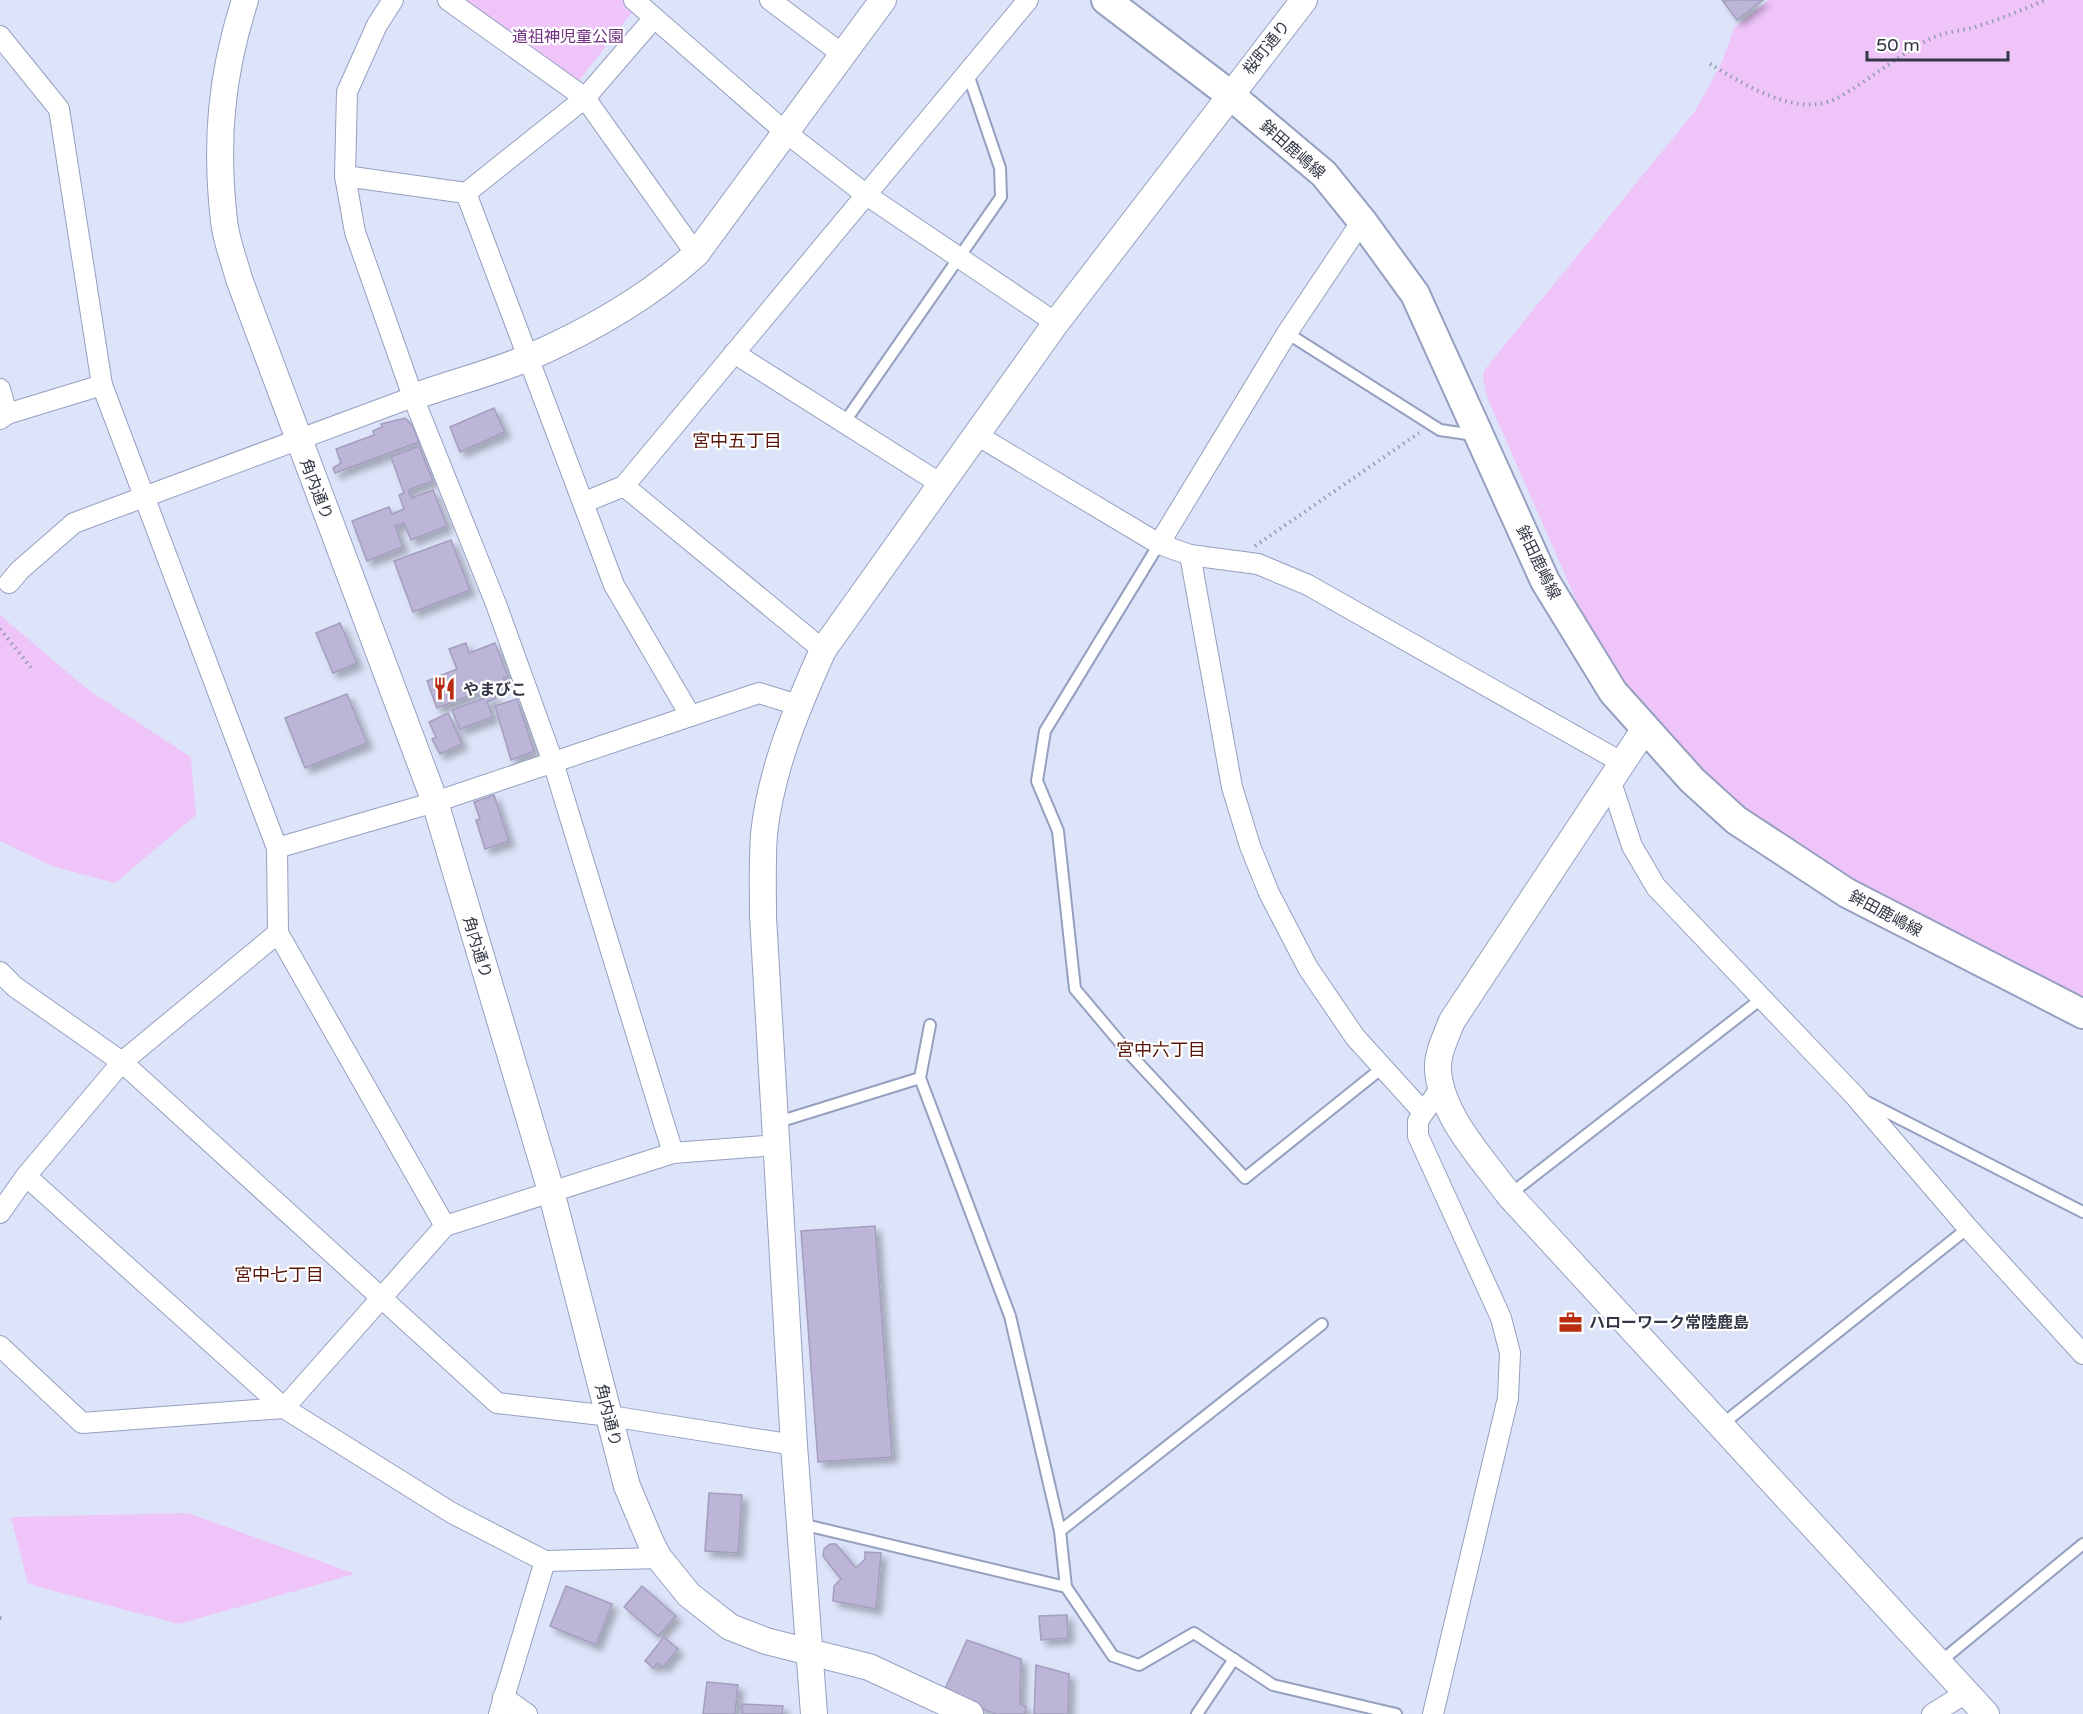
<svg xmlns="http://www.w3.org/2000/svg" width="2083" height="1714" viewBox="0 0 2083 1714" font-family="'Varela Round','Noto Sans JP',sans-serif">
	<defs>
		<filter id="shadow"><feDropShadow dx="5.5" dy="5.5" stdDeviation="3" flood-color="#0004"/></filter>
	</defs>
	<rect width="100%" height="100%" fill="#dde4f9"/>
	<g fill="#eec4f9">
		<path d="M465,0H623L634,10L574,87Z"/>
		<path d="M1769,0H2083V999L1857,887L1741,810L1698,772L1637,699L1596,645L1487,397L1483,377L1485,369L1695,111L1722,62L1734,28Z"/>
		<path d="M0,615L87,689L191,757L196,815L115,883L52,866L0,841Z"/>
		<path d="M188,1513L355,1574L179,1624L28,1584L11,1517Z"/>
	</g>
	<g fill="#bcb5d7" stroke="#a39dbe" stroke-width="1.5" filter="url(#shadow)">
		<path d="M1722,0H1763L1737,20Z"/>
		<path d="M494,408L505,432L460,452L450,427Z"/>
		<path d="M405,418L413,426L419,442L335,473L333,468L341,463L336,449L374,435L373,431L382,427L381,424Z"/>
		<path d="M419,446L433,481L408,490L411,498L433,490L447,526L411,540L404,523L395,526L403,547L367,561L352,521L389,507L392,514L404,509L399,495L404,493L391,457Z"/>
		<path d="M451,540L470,590L413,612L394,561Z"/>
		<path d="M340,623L357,663L333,673L316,633Z"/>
		<path d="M466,643L469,653L495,643L508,676L503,678L505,682L437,708L427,681L457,669L449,649Z"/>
		<path d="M347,694L367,743L305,768L285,718Z"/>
		<path d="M495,694L496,698L487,702L493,717L460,729L452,710Z"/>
		<path d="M517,699L534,751L511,760L495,706Z"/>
		<path d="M448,713L462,744L440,754L432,739L436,737L429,722Z"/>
		<path d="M494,795L509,841L485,849L476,820L480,819L474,802Z"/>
		<path d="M875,1226L892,1457L818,1462L801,1231Z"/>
		<path d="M709,1493L742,1495L738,1553L705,1551Z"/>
		<path d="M830,1544H836L856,1568L865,1559V1552L881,1553L876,1609L833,1601L834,1586L841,1579L823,1556L824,1549Z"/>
		<path d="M566,1586L612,1604L596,1645L550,1626Z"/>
		<path d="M642,1586L676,1616L658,1636L624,1607Z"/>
		<path d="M1067,1615L1068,1638L1041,1640L1039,1616Z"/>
		<path d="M664,1637L678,1649L663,1667L658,1663L653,1668L645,1661Z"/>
		<path d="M967,1640L1021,1659L1020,1704L1026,1707L1025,1714H995L944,1691Z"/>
		<path d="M1036,1665L1069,1674L1068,1714H1034Z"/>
		<path d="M707,1682L738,1685L735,1714H703Z"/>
		<path d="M742,1704L783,1706L782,1714H742Z"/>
	</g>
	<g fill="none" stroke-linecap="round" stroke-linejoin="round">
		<defs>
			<g id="service">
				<path d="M1287,333L1440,430L1474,435"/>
				<path d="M844,423L1001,197L1000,168L968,74"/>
				<path d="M1159,544L1045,731L1037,781L1058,831L1075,989L1128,1052L1245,1178L1382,1068"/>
				<path d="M930,1025L920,1078L1010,1316L1060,1531L1066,1587"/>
				<path d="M1867,1102L2083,1212"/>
				<path d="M775,1123L920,1078"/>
				<path d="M1509,1195L1761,999"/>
				<path d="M1720,1426L1968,1228"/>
				<path d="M801,1524L1066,1587L1113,1656L1139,1665L1194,1633L1273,1685L1396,1714"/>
				<path d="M1060,1531L1322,1324"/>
				<path d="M1940,1662L2083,1544"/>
				<path d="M1197,1714L1234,1659"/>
			</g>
			<g id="minor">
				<path d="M393,0L377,25L347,92L345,176L355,232L413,397L496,604L553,762L673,1153"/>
				<path d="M448,0L585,98L696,254"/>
				<path d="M634,0L784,131L865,194L1056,323"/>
				<path d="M770,0L842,54"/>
				<path d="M0,36L59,109L102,385L277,848L278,933L122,1062L26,1176L0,1213"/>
				<path d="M345,176L466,193L585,98L654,18"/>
				<path d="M466,193L614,585L690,715"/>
				<path d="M1362,221L1287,333L1159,544L1190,555L1258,564L1308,585L1621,762"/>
				<path d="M734,353L941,484"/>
				<path d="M0,389L7,414"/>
				<path d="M0,419L7,414L102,385"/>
				<path d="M975,434L1159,544"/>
				<path d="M624,486L823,650"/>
				<path d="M585,502L624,486L1028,0"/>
				<path d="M1190,555L1232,787L1250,846L1269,893L1308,968L1355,1037L1423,1112"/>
				<path d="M9,583L20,570L74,523L413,397"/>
				<path d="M1610,779L1632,846L1656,887L1854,1095L1968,1228L2083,1354"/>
				<path d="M277,848L435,802L759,693L798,705"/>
				<path d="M278,933L445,1226"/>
				<path d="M0,972L15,987L122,1062L497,1403L610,1416L794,1445"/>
				<path d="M26,1176L284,1408L452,1513L545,1561L659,1558"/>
				<path d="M0,1346L82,1423L284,1408L445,1226L673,1153L776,1145"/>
				<path d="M503,1697L527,1714"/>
				<path d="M499,1714L545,1561"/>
				<path d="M1433,1714L1508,1398L1510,1353L1501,1318L1418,1136V1121L1441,1087"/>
				<path d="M1932,1714L1966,1693"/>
			</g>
			<g id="tertiary">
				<path d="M245,0C221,75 215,142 224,221C226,240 234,260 239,279L435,802L551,1191L627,1486L651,1543L659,1558L689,1595L730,1627L766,1641L869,1667L970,1714"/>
				<path d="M413,397C452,383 492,373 530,357C589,331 649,297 696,254L883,0"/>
				<path d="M1644,730L1452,1021C1446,1036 1437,1054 1438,1070C1441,1116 1483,1159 1509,1195L1986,1714"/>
				<path d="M814,1714L794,1445L763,917C763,889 762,861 764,834C771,769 797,708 823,650L1056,323L1304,0"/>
			</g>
			<path id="secondary" d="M1106,0L1229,94L1324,174L1362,221L1415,294L1545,581L1613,692L1692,780L1736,820L1847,893L2083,1014"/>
		</defs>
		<use href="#service" stroke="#95a0c0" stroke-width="14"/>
		<use href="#minor" stroke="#95a0c0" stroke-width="22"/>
		<use href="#tertiary" stroke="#95a0c0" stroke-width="28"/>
		<use href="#secondary" stroke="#95a0c0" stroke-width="32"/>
		<g stroke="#959bad" stroke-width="4" stroke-dasharray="1.5 4.5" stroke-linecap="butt">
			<path d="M1710,64C1744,84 1798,120 1839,97C1871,79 1898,55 1932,38C1944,32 1959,31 1972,28C1997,20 2021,11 2045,0"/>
			<path d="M1255,546L1419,433"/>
			<path d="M0,629L33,670"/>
			<path d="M0,1618L3,1619"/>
		</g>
		<use href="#service" stroke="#fff" stroke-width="10"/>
		<use href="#minor" stroke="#fff" stroke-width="20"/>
		<use href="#tertiary" stroke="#fff" stroke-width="26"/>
		<use href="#secondary" stroke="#fff" stroke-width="28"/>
	</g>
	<defs>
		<symbol id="restaurant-bare" viewBox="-9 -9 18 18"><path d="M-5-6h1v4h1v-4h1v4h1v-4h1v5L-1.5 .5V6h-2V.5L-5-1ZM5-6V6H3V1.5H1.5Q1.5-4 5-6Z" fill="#b82c11" stroke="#fff" stroke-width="2.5" paint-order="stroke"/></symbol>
		<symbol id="office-bare" viewBox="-9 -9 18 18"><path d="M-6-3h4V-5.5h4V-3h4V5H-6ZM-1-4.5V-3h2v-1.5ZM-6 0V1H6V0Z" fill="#b82c11" stroke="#fff" stroke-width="2.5" paint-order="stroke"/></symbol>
	</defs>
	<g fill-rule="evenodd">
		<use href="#restaurant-bare" x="428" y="672" width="33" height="33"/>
		<use href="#office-bare" x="1554" y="1306" width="33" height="33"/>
	</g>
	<g text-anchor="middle" stroke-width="4.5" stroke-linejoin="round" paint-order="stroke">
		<g font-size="16" fill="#6f2e7f" stroke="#fff">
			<text x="568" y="42">道祖神児童公園</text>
		</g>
		<g font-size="16" fill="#343846" stroke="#fff">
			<text transform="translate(1266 47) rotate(-51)" y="6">桜町通り</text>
			<text transform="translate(1293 149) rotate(41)" y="6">鉾田鹿嶋線</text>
			<text transform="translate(317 489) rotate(69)" y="6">角内通り</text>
			<text transform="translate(1539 562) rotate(64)" y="6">鉾田鹿嶋線</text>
			<text transform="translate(1886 913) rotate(28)" y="6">鉾田鹿嶋線</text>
			<text transform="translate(478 947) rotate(73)" y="6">角内通り</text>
			<text transform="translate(609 1415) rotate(76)" y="6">角内通り</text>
		</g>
		<g font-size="16" font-weight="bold" fill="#343846" stroke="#fff" text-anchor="start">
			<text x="463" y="695">やまびこ</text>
			<text x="1589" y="1328">ハローワーク常陸鹿島</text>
		</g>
		<g font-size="18" fill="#581509" stroke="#fff">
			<text x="737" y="447">宮中五丁目</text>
			<text x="1161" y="1056">宮中六丁目</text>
			<text x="279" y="1281">宮中七丁目</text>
		</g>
	</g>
	<path d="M1867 51v9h141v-9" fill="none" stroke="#343846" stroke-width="3"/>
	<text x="1876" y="51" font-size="18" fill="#343846" stroke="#ffffff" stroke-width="4.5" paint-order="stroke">50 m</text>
</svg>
